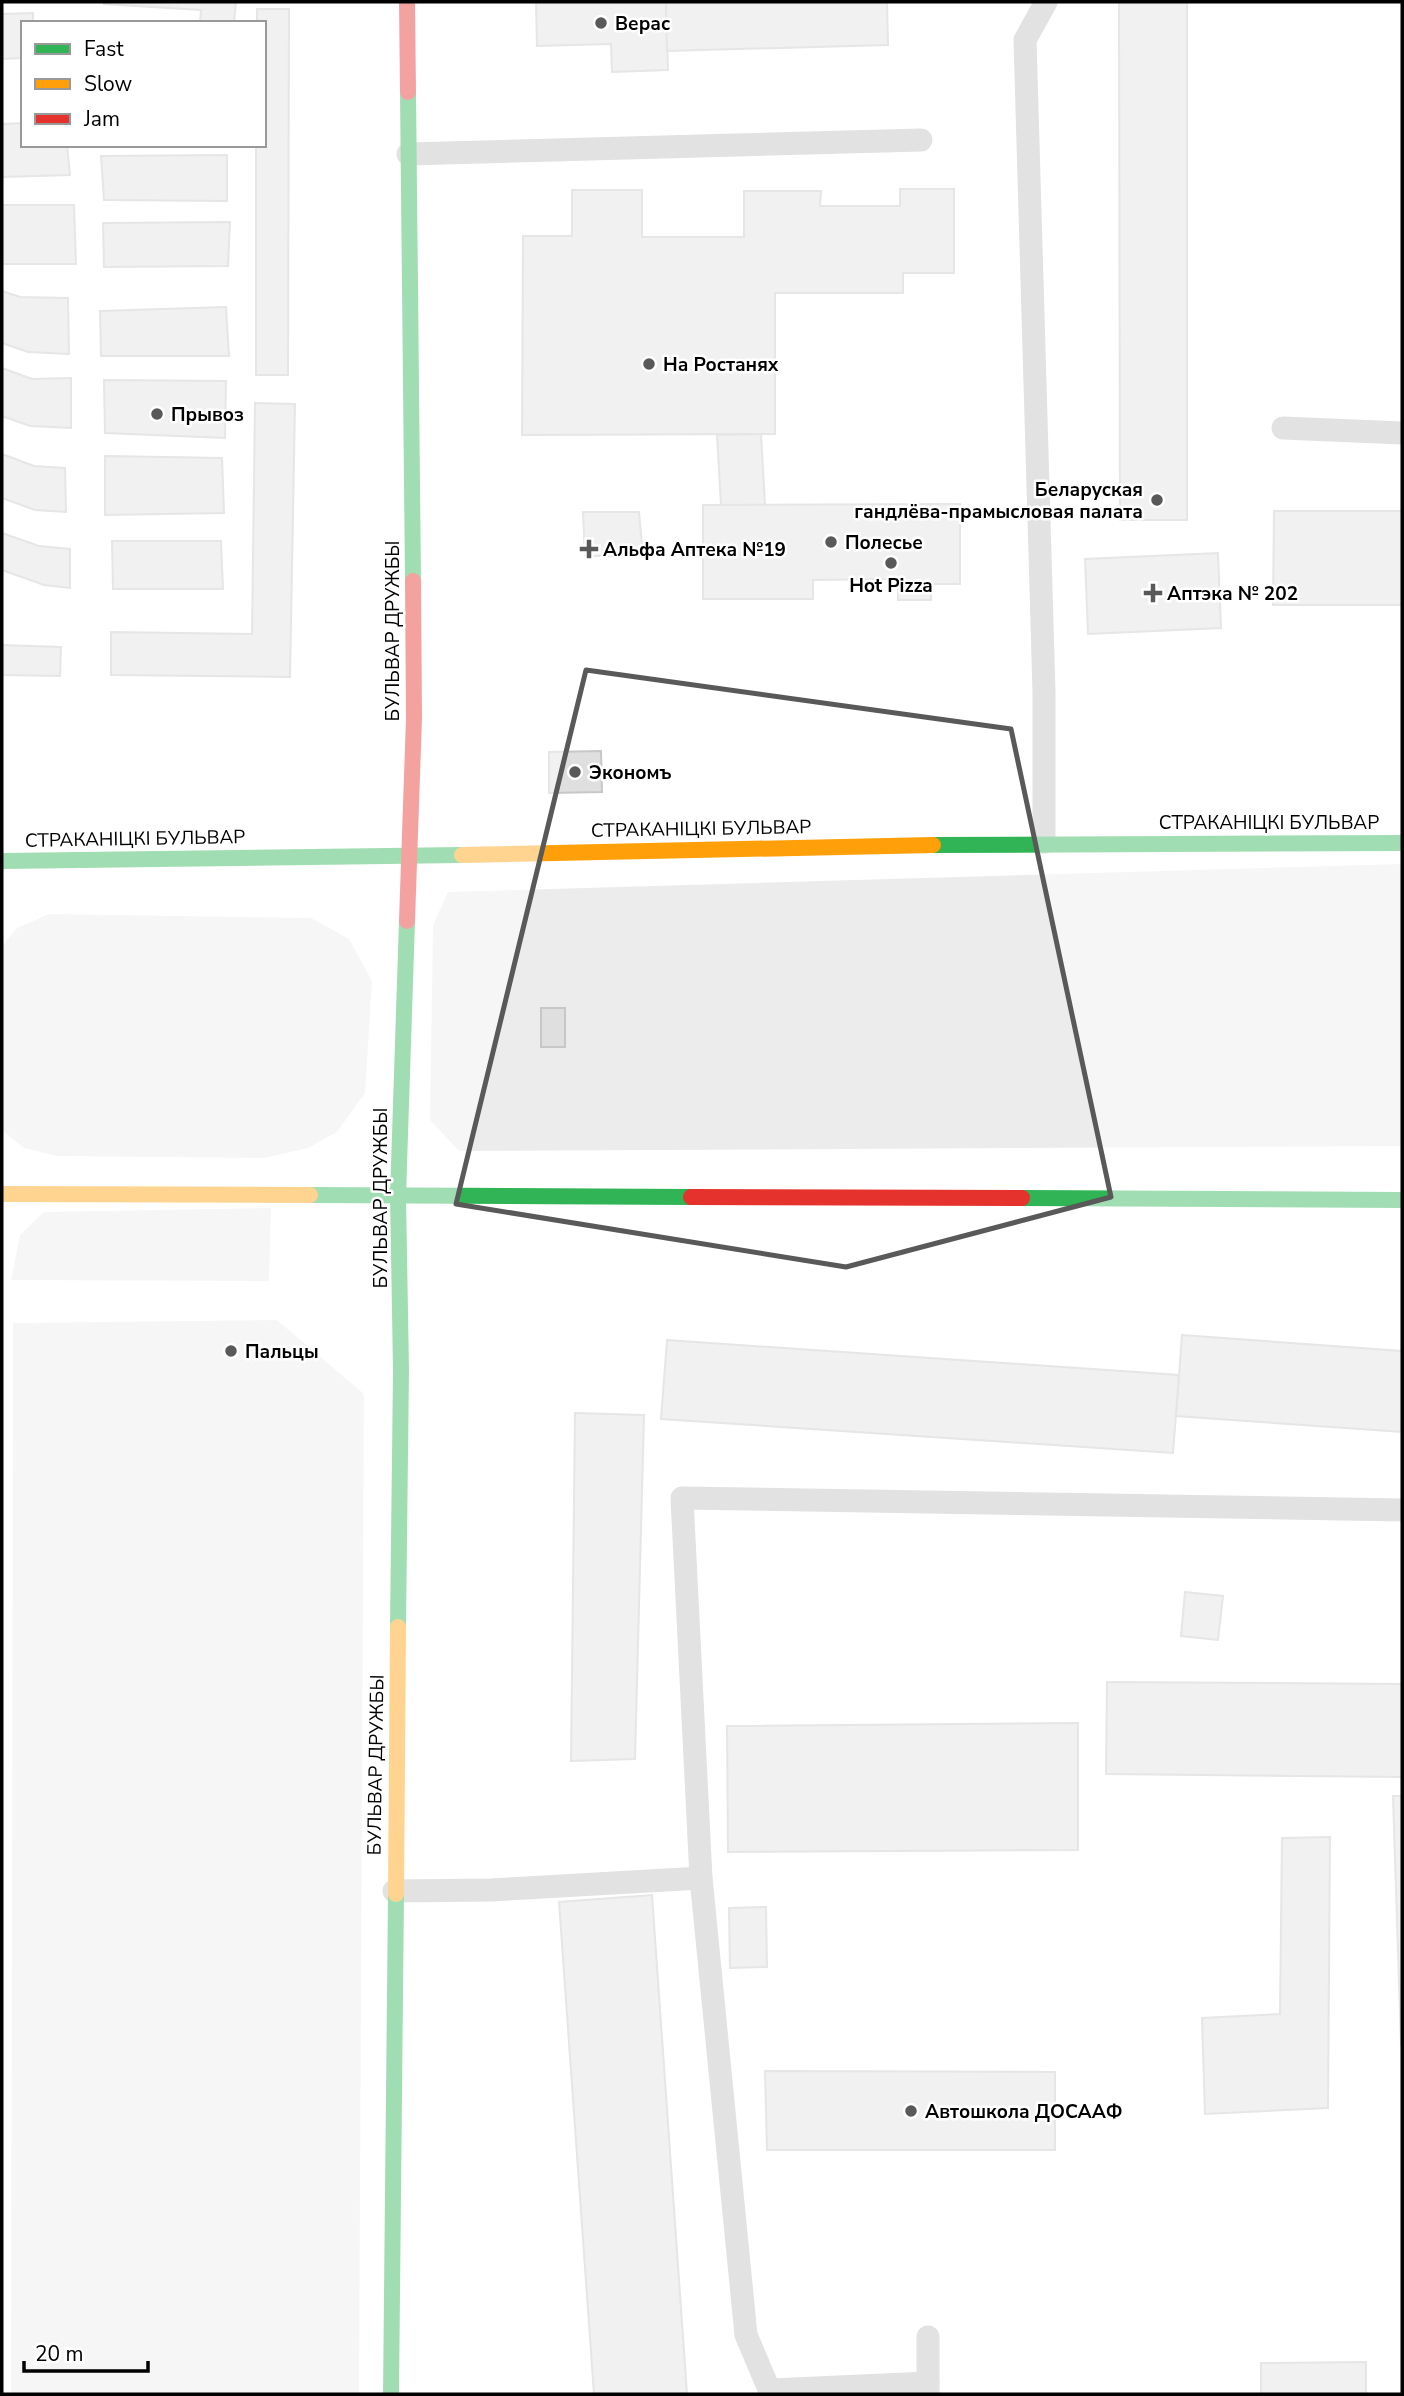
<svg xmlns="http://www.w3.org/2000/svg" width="1404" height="2396" viewBox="0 0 1404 2396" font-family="'Nunito Sans',sans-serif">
	<rect width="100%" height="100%" fill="#fff"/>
	<g fill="#ececec">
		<path d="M1402,864V1146L459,1151L430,1120L433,925L448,892Z"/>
		<path d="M49,914L311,918L349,939L372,981L365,1093L337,1132L308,1148L265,1158L57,1156L24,1148L2,1130V946L17,928Z"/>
		<path d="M271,1208L269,1281L11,1280L20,1235L44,1212Z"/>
		<path d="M277,1320L364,1394L359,2394H11L13,1323Z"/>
	</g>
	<g fill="#dfdfdf" stroke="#c7c7c7" stroke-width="2">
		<path d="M104,2H236L234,23H200L201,10L104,4Z"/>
		<path d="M536,2H666L668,70L612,72L611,44L537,46Z"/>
		<path d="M666,2H887L888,45L667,51Z"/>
		<path d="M1119,2H1187V520H1120Z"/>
		<path d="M257,9H289L288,375H256V145H264V23H257Z"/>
		<path d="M33,13V23H23V58L2,59V14Z"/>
		<path d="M23,123V145H67L70,175L2,177V124Z"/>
		<path d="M227,155V201L104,200L101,156Z"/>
		<path d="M900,189H954V273H903V293H775V434L522,435L523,236H572V190H642V237H744V191H821L820,206H900Z"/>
		<path d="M2,205H74L76,264H2Z"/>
		<path d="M230,222L228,266L104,267L103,223Z"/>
		<path d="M2,291L20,297L68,298L69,354L28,352L2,343Z"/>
		<path d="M226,307L229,356H101L100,311Z"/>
		<path d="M2,368L32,379L71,378V428L30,426L2,416Z"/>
		<path d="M104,380L226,381L225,438L105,433Z"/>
		<path d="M255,403L295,404L290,677L111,675V632L252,634Z"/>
		<path d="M761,434L765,505H721L717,435Z"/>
		<path d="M2,454L34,466L65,468L66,512L35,510L2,498Z"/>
		<path d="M105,456L222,458L224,513L105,515Z"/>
		<path d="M960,504V584H931V600H898V579L813,580V599H703V505Z"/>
		<path d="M1274,511H1402V605H1273Z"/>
		<path d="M583,512H639L643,556H585Z"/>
		<path d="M2,533L39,546L70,549V588L44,585L2,570Z"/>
		<path d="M112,541H221L223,589H113Z"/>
		<path d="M1218,553L1221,628L1088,634L1085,559Z"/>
		<path d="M2,645L61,647L60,676L2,675Z"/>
		<path d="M601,751L602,792L549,793V752Z"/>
		<rect x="541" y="1008" width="24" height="39"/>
		<path d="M1182,1335L1402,1351V1432L1176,1416Z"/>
		<path d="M667,1340L1179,1375L1173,1453L661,1419Z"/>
		<path d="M575,1413L644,1415L635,1759L571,1761Z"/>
		<path d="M1185,1592L1223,1596L1218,1640L1181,1636Z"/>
		<path d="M1107,1682L1402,1684V1777L1106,1774Z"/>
		<path d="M1078,1723V1850L728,1852L727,1726Z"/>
		<path d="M1393,1796H1402V2045H1401Z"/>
		<path d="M1330,1837L1328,2108L1205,2114L1202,2018L1280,2014L1282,1838Z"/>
		<path d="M652,1895L687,2394H594L559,1902Z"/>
		<path d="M766,1907L767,1967L730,1968L729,1908Z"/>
		<path d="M765,2071L1055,2072V2150H767Z"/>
		<path d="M1366,2362V2394H1261V2363Z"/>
	</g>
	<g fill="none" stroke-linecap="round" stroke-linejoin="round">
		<g stroke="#bebebe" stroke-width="23">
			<path d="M408,154L921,140"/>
			<path d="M1283,428L1402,433"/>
			<path d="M1044,842V692L1025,40L1046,2"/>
			<path d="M701,1878L746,2335L771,2394"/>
			<path d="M394,1891L491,1890L701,1878L682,1498L1402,1510"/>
			<path d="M928,2337V2394"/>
			<path d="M771,2390L928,2383"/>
		</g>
		<g stroke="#30b455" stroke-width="16">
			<path d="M408,92L413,581"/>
			<path d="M933,845L1402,843"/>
			<path d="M2,861L462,855"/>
			<path d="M310,1195L691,1197"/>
			<path d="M1022,1198L1402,1200"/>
			<path d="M398,1627L401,1370L398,1196L407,921"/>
			<path d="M391,2394L396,1894"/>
		</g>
		<g stroke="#ff9f0a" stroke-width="16">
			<path d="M462,855L933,845"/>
			<path d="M2,1194L310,1195"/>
			<path d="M396,1894L398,1627"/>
		</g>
		<g stroke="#e5322d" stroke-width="16">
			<path d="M407,2L408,92"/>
			<path d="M407,921L414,718L413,581"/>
			<path d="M691,1197L1022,1198"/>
		</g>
	</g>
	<path d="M0 0H1404V2396H0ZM586,670L1011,729L1111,1197L846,1267L456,1204Z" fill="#fff" fill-opacity=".55" fill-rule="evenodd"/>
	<path fill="none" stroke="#595959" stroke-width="5" stroke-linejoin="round" d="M586,670L1011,729L1111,1197L846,1267L456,1204Z"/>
	<g fill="#595959" stroke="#fff" stroke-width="2.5">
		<circle cx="601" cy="23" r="7"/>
		<circle cx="649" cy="364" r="7"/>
		<circle cx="157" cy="414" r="7"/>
		<circle cx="1157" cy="500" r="7"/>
		<circle cx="831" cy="542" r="7"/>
		<path d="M585.5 538.5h7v7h7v7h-7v7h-7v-7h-7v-7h7z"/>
		<circle cx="891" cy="563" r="7"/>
		<path d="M1149.5 582.5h7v7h7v7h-7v7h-7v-7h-7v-7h7z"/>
		<circle cx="575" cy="772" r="7"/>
		<circle cx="231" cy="1351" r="7"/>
		<circle cx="911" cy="2111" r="7"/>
	</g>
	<g text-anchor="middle" stroke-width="5" stroke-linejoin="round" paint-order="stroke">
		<g font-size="19" font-weight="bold" fill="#000" stroke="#fff" text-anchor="start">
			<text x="615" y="30">Верас</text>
			<text x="663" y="371">На Ростанях</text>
			<text x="171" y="421">Прывоз</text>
			<text x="1143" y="496" text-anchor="end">Беларуская<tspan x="1143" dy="22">гандлёва-прамысловая палата</tspan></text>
			<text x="845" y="549">Полесье</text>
			<text x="603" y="556">Альфа Аптека №19</text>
			<text x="891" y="592" text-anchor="middle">Hot Pizza</text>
			<text x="1167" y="600">Аптэка № 202</text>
			<text x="589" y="779">Экономъ</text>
			<text x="245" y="1358">Пальцы</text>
			<text x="925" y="2118">Автошкола ДОСААФ</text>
		</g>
		<g font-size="19" fill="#000" stroke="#fff">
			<text transform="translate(392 631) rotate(-90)" y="7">БУЛЬВАР ДРУЖБЫ</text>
			<text x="1269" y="829">СТРАКАНІЦКІ БУЛЬВАР</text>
			<text transform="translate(701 828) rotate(-1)" y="7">СТРАКАНІЦКІ БУЛЬВАР</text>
			<text transform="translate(135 838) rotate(-1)" y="7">СТРАКАНІЦКІ БУЛЬВАР</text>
			<text transform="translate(380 1198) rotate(-90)" y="7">БУЛЬВАР ДРУЖБЫ</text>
			<text transform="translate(375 1765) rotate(-89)" y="7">БУЛЬВАР ДРУЖБЫ</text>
		</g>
	</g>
	<rect width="1404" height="2396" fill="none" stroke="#000000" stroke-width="7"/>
	<rect x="21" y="21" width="245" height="126" fill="#ffffff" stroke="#999999" stroke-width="2"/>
	<rect x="35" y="44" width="35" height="10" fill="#30b455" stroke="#999999" stroke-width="2"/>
	<text x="84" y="56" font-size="21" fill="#000000">Fast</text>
	<rect x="35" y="79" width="35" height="10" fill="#ff9f0a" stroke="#999999" stroke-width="2"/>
	<text x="84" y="91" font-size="21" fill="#000000">Slow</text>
	<rect x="35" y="114" width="35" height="10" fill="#e5322d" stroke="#999999" stroke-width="2"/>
	<text x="84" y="126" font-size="21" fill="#000000">Jam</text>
	<path d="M24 2361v10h124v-10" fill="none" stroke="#000000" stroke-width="3.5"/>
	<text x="35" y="2361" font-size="21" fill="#000000" stroke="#ffffff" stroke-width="5" paint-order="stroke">20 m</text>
</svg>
